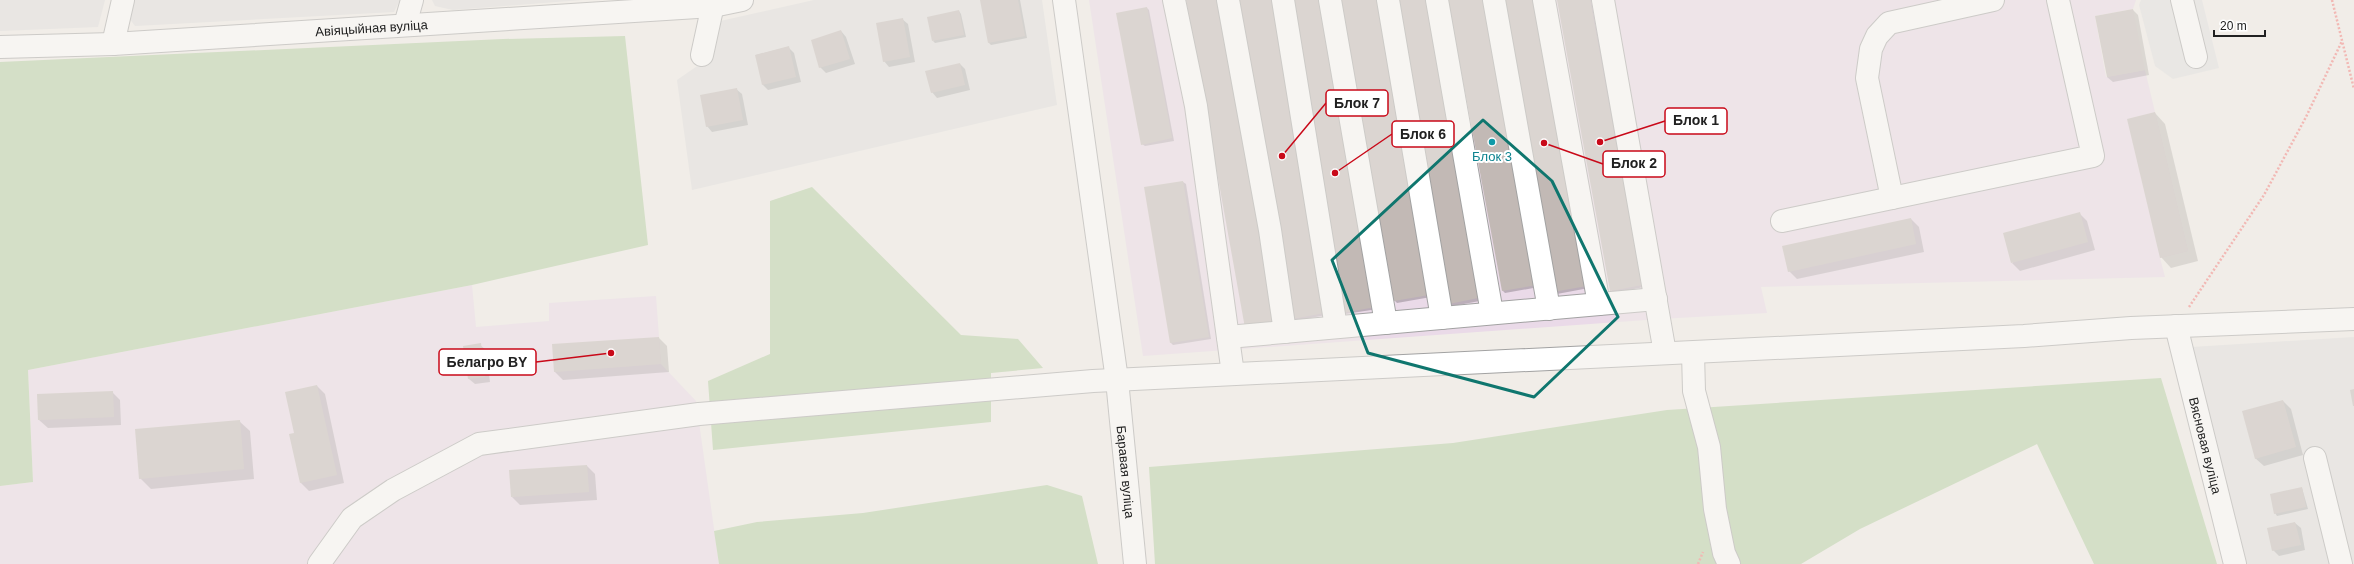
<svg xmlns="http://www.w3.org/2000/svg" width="2354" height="564" viewBox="0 0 2354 564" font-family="Helvetica,sans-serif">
	<rect width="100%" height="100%" fill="#f1ede8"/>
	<g fill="#dfdede">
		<path d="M0,0H105L98,27L0,31Z"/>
		<path d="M131,0H400L394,12L135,26L127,15Z"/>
		<path d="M432,0H582L453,10L435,6Z"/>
		<path d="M814,0H1042L1057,105L692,190L677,80L706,60L716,22Z"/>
		<path d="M2354,337V564H2247L2192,347Z"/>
	</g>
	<g fill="#eadae8">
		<path d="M1089,0H2136L2133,9L2095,16L2106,77L2145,70L2188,251L2160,258L2165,277L1761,287L1767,313L1660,319L1143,356Z"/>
		<path d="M472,285L476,327L549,321V303L656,296L661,364L696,401L719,564H0V486L33,482L28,370Z"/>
	</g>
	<g fill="#b1ce9f">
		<path d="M625,36L648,245L472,285L28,370L33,482L0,486V62L503,39Z"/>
		<path d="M812,187L961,335L1018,339L1043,368L991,373V422L713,450L708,381L770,354V201Z"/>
		<path d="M2161,378L2217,564H2094L2037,444L1860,529L1801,564H1155L1149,467L1453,443L1667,410Z"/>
		<path d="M1047,485L1082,496L1098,564H719L714,531L757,522L863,513Z"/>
	</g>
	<path fill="#e1e1e1" d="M2141,0H2202L2219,68L2173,79L2155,66L2139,5Z"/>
	<g fill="#0003">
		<path d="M981,0H1020L1027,38L991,45L989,43Z"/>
		<path d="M1240,0H1274L1326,315L1295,321L1293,318Z"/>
		<path d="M1290,0L1378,309L1345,314L1343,312Z"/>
		<path d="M1342,0L1431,297L1397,303L1394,300Z"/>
		<path d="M1396,0L1485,300L1453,306L1450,303Z"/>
		<path d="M1449,0H1485L1539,287L1505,293L1503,291Z"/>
		<path d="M1502,0L1589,288L1557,294Z"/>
		<path d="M1558,0H1591L1644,287L1614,293L1611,290Z"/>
		<path d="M1147,8L1149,10L1174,141L1145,146L1142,144Z"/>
		<path d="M2133,10L2138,15L2149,75L2113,82L2107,77Z"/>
		<path d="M959,11L961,14L966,37L935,43L933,41Z"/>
		<path d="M902,19L908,24L915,62L889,67L884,61Z"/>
		<path d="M841,31L846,37L855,64L826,73L820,67Z"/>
		<path d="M788,47L794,53L801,82L768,90L763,85L756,55Z"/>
		<path d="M960,64L965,69L970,90L937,98L932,92Z"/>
		<path d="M736,89L742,94L748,125L712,132L707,126Z"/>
		<path d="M2155,113L2165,124L2198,261L2171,268L2161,257Z"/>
		<path d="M1183,182L1186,184L1211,339L1173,345L1171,343Z"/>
		<path d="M2079,213L2087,221L2095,250L2020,271L2012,263Z"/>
		<path d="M1911,219L1919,227L1924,252L1797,279L1789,271Z"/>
		<path d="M659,338L667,346L669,372L563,380L555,372L553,345Z"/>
		<path d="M480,345L486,350L490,382L475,384L469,379L464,347Z"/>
		<path d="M317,386L325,394L344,483L309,491L301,483L290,435L295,434Z"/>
		<path d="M112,392L120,400L121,425L48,428L39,420Z"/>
		<path d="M2283,401L2291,409L2303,455L2264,466L2255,458Z"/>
		<path d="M239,421L250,431L254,479L151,489L140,478Z"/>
		<path d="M587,466L595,474L597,500L520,505L512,497Z"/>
		<path d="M2302,488L2308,509L2277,516L2275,513Z"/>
		<path d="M2295,523L2301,528L2305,550L2279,556L2273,550Z"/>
	</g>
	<g fill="#c2b9b5">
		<path d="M980,0H1018L1025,36L988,43Z"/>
		<path d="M1186,0H1221L1279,321L1245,328Z"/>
		<path d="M1239,0H1272L1324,313L1292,319Z"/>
		<path d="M1288,0H1323L1376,307L1342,313Z"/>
		<path d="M1341,0H1378L1429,295L1394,301Z"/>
		<path d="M1395,0H1430L1483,297L1449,304Z"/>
		<path d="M1448,0H1483L1537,285L1502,291Z"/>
		<path d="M1501,0H1536L1587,286L1553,292Z"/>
		<path d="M1557,0H1590L1642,285L1610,291Z"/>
		<path d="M1147,7L1172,138L1141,145L1116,13Z"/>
		<path d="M2133,9L2145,70L2107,77L2095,16Z"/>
		<path d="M959,10L964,35L932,41L927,17Z"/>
		<path d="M903,18L910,57L883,62L876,23Z"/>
		<path d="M841,30L850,59L819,68L811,40Z"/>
		<path d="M789,46L796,77L762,85L755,55Z"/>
		<path d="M960,63L965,85L931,93L925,71Z"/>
		<path d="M737,88L743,120L706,127L700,95Z"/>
		<path d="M2155,112L2188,251L2160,258L2127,119Z"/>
		<path d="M1183,181L1209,337L1170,343L1144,187Z"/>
		<path d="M2080,212L2088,242L2011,263L2003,233Z"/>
		<path d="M1911,218L1916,244L1788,272L1782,246Z"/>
		<path d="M659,337L661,364L554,372L552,344Z"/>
		<path d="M481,343L485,377L468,379L463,346Z"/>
		<path d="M317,385L337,475L300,483L289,434L294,433L285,392Z"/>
		<path d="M2354,389V406H2353L2350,390Z"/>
		<path d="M113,391L114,417L38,420L37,394Z"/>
		<path d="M2283,400L2296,447L2255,459L2242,411Z"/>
		<path d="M240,420L244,469L139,479L135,429Z"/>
		<path d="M587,465L589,492L511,497L509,470Z"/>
		<path d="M2302,487L2306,507L2274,514L2270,494Z"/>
		<path d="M2295,522L2301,545L2272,551L2267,528Z"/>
	</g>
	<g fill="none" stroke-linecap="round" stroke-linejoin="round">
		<defs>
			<g id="minor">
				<path id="s1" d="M1064,0L1117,380L1135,564"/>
				<path d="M1174,0L1196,106L1233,374"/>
				<path d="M1228,0L1270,230L1285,332"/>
				<path d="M1283,0L1336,327"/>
				<path d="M1330,0L1386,323"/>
				<path d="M1388,0L1442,318"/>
				<path d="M1437,0L1492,313"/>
				<path d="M1494,0L1549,309"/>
				<path d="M1544,0L1599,304"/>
				<path d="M1603,0L1665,353"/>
				<path d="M2182,0L2196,57"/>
				<path d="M405,25L412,0"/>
				<path d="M113,44L123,0"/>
				<path id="s2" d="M0,47L113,44L713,6L742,0"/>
				<path d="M702,55L714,0"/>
				<path d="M1892,198L2093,156L2058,0"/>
				<path d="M1782,221L1892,198L1867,78L1871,49L1877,36L1889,23L1993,0"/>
				<path id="s3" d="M2176,326L2235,564"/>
				<path d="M1228,337L1656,299"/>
				<path d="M1693,353L1694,391L1709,447L1715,509L1724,553L1729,564"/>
				<path d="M2315,458L2341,564"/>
				<path d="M319,564L352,518L393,490L479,444L699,414L1093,381L2024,336L2131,328L2354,319"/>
			</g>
		</defs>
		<use href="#minor" stroke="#a2a2a2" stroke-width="24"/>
		<g stroke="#f47876" stroke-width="2.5" stroke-dasharray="2 2" stroke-linecap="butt">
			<path d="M2332,0L2354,89"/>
			<path d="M2189,307L2264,195L2306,117L2342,41"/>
			<path d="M1698,564L1703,552"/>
		</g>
		<use href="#minor" stroke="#fff" stroke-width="22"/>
	</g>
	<path d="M0 0H2354V564H0ZM1483,120L1552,181L1618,317L1534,397L1368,353L1332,260Z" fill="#f1ede8" fill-opacity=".55" fill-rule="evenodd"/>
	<path fill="none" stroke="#0f766e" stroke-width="3" stroke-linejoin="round" d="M1483,120L1552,181L1618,317L1534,397L1368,353L1332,260Z"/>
	<circle fill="#0f9aa8" stroke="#fff" stroke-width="1.5" cx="1492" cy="142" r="4"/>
	<g text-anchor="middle" stroke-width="4" stroke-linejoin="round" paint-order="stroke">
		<g font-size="13" fill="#212121" stroke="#fff">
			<text dy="5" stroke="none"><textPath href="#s2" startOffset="372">Авіяцыйная вуліца</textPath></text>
			<text dy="5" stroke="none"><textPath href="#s3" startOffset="123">Вясновая вуліца</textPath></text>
			<text dy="5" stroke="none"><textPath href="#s1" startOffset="476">Баравая вуліца</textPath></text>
		</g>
		<g font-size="13" fill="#0d838f" stroke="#fff">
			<text x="1492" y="161">Блок 3</text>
		</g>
	</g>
	<path fill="none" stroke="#c90919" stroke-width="1.5" d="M1282 156L1326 103M1600 142L1665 121M1335 173L1392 134M1544 143L1603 164M611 353L536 362"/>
	<g fill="#c90919" stroke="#fff" stroke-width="1.5">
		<circle cx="1282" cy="156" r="4"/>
		<circle cx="1600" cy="142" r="4"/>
		<circle cx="1335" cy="173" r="4"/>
		<circle cx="1544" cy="143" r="4"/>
		<circle cx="611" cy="353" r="4"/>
	</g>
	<g fill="#fff" stroke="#c90919" stroke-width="1.5">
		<rect x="1326" y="90" width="62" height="26" rx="4"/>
		<rect x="1665" y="108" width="62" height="26" rx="4"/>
		<rect x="1392" y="121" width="62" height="26" rx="4"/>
		<rect x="1603" y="151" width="62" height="26" rx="4"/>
		<rect x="439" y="349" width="97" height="26" rx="4"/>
	</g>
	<g font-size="14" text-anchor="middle" font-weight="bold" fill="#212121">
		<text x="1357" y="108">Блок 7</text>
		<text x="1696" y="125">Блок 1</text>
		<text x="1423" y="139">Блок 6</text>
		<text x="1634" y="168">Блок 2</text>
		<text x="487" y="367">Белагро BY</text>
	</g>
	<path d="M2214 30v6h51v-6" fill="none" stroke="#212121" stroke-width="2"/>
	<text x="2220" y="30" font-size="12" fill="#212121" stroke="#ffffff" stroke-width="3" paint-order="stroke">20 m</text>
</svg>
